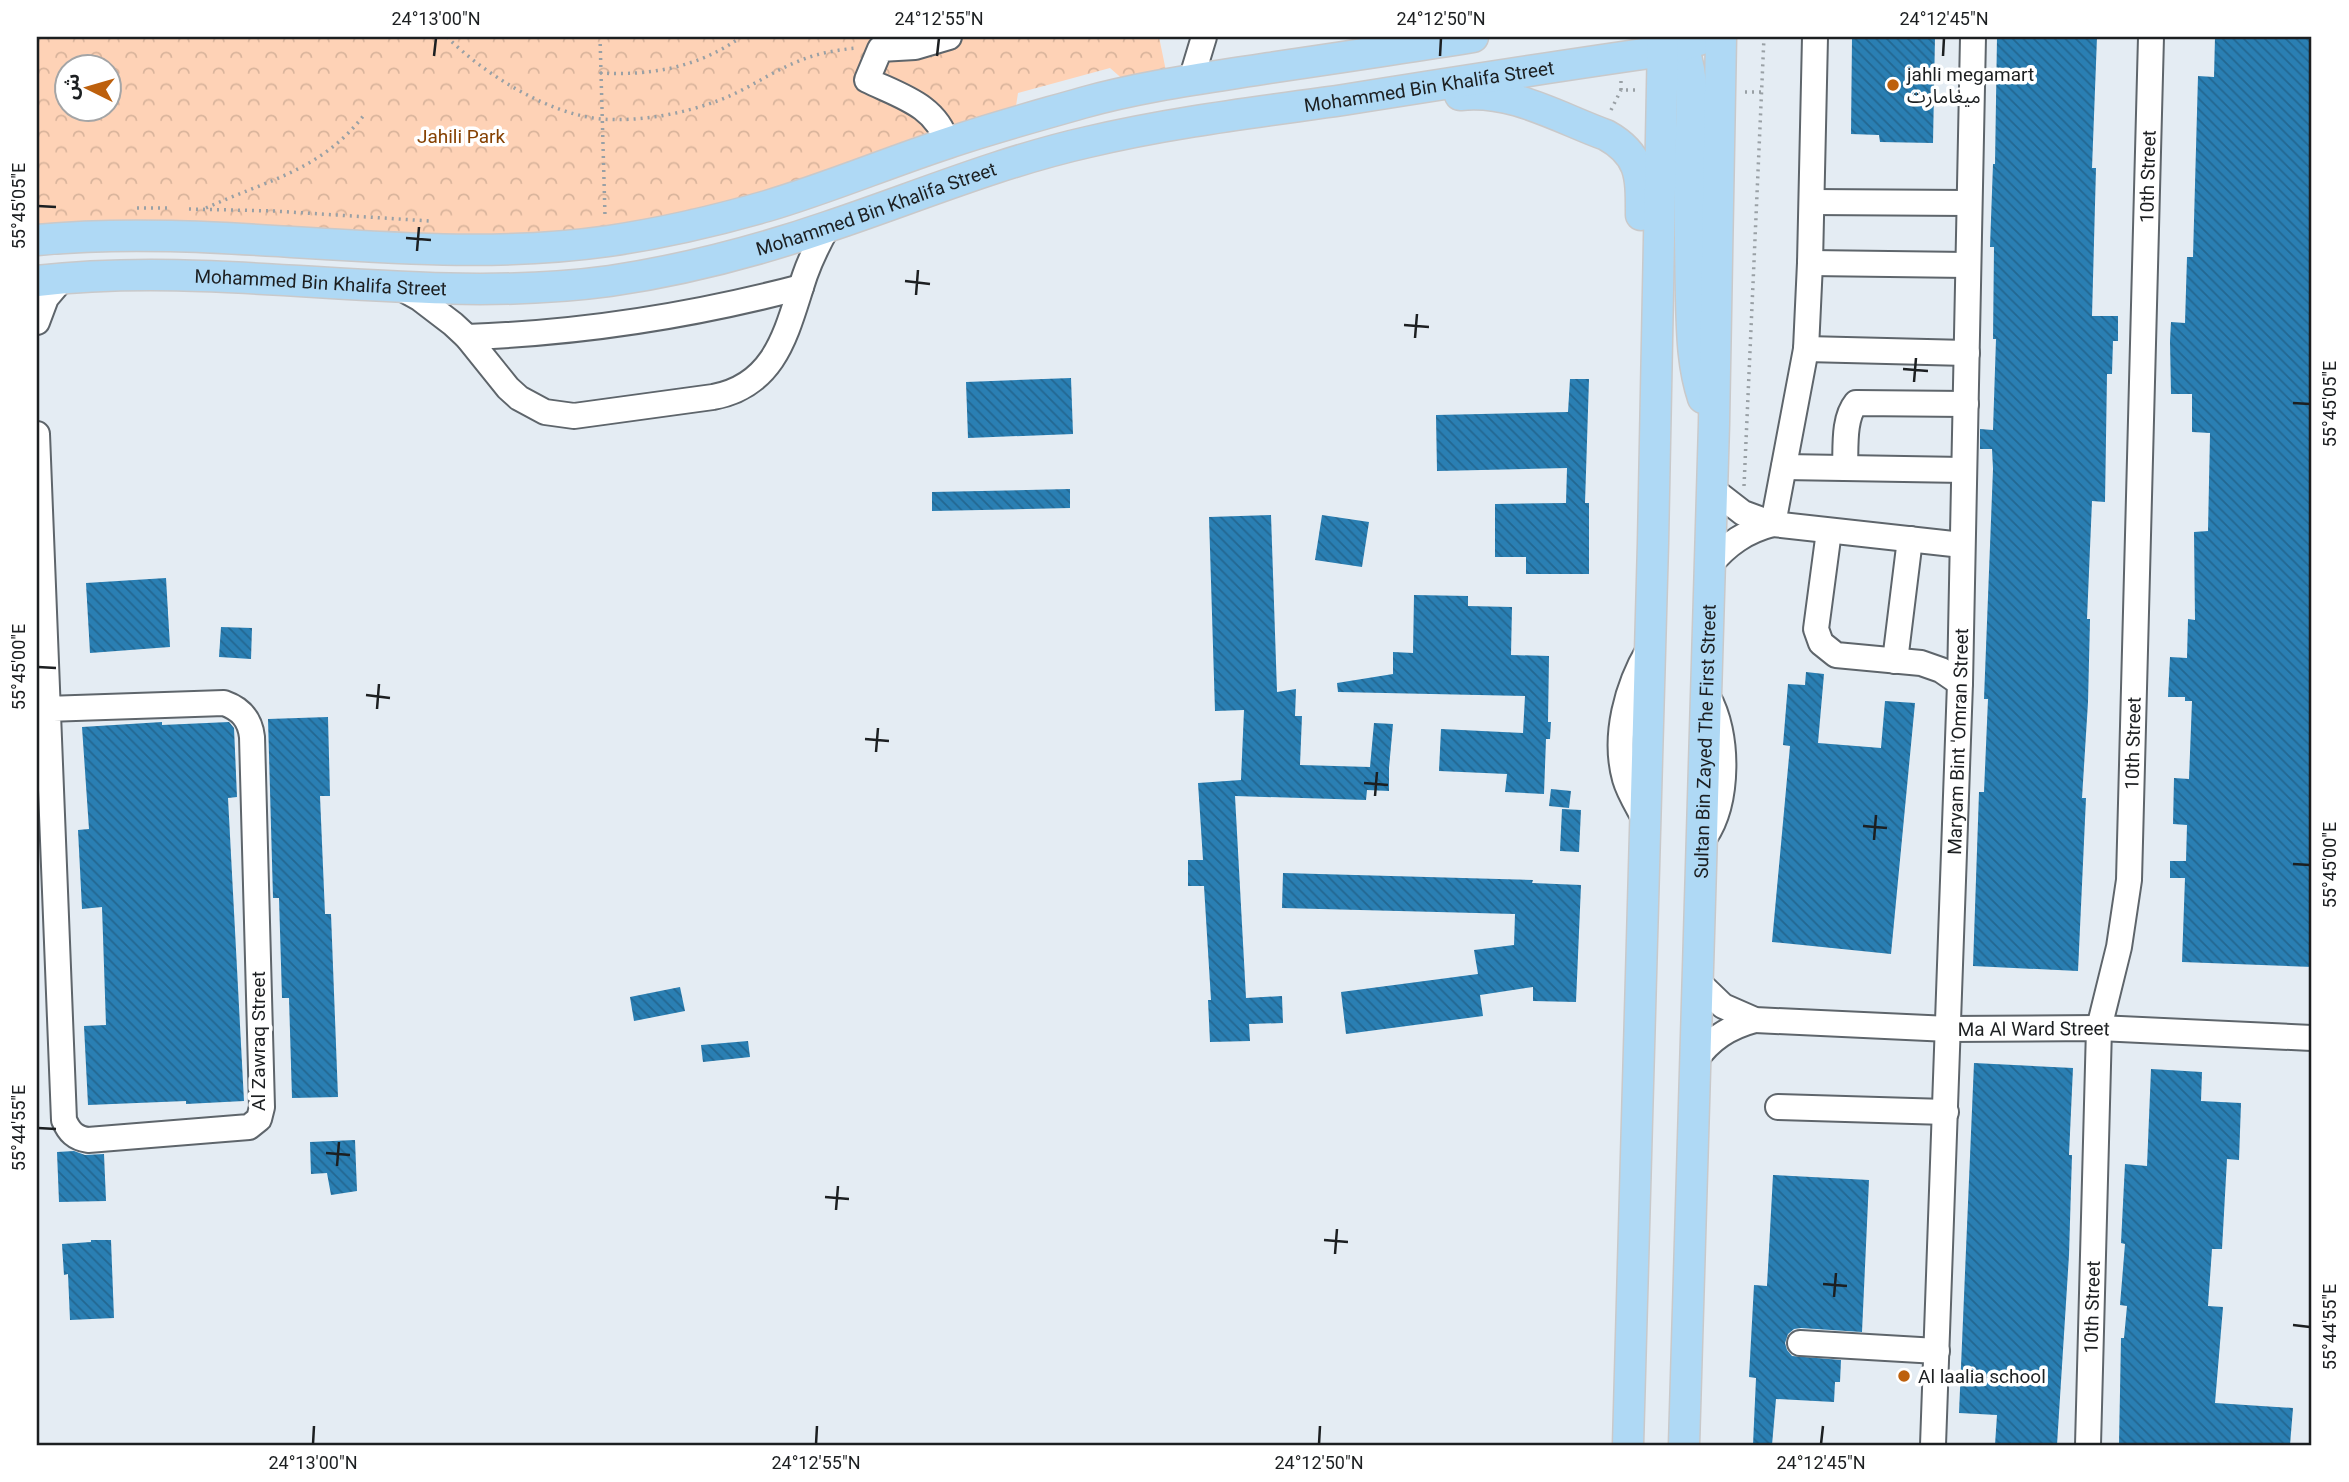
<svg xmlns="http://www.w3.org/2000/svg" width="2349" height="1482" viewBox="0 0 2349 1482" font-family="Roboto,'Noto Sans Arabic',sans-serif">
	<defs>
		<pattern id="park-crowns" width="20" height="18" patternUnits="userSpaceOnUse" patternTransform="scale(1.75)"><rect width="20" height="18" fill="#fed2b6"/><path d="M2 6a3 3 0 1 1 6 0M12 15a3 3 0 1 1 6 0" fill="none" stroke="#d9b49c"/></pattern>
		<pattern id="building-back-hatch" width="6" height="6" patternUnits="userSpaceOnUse" patternTransform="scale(1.75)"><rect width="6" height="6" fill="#2a7fb3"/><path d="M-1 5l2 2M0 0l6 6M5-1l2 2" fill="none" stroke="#236791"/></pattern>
	</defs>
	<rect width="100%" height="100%" fill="#e4ecf3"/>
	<path fill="url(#park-crowns)" fill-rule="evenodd" d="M37,37H1159L1166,71L1126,82L1110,68L1018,93L1016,106C862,162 707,221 543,236C511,239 476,236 443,235C307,233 173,214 37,225ZM66,66H108V108H66Z"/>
	<g fill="url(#building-back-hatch)">
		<path d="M1852,37H1935L1933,143L1880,142L1879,135L1851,134Z"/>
		<path d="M1997,37H2097L2092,168H2096L2092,316H2118V341H2113L2112,374H2107L2105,502L2092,501L2087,619H2090L2088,702L2082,798H2086L2078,971L1973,966L1979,792H1984L1988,699H1984L1993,469L1992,449H1980V429L1993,430L1996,339H1993L1994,247H1990L1993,164H1995Z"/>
		<path d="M2215,37H2312V967L2182,962L2185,878H2170V861H2186L2187,825L2173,824L2174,778L2189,779L2192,701H2185V697H2168L2170,657L2187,658L2188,619L2195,620L2194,532L2208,531L2210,433L2192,432V394H2171L2170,341L2171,322L2185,323L2187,257H2193L2198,76L2214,77Z"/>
		<path d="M1071,378L1073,434L968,438L966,382Z"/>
		<path d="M1570,379H1589L1585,503H1589V574H1526V557H1495V504L1566,503L1567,468L1437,471L1436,415L1568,412Z"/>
		<path d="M1070,489V508L932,511V492Z"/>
		<path d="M1271,515L1277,692L1296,689L1295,716H1302L1300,765L1370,767L1374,723L1393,724L1389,768V791L1367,790L1366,800L1235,796L1246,998L1282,996L1283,1023L1249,1024L1250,1041L1210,1042L1208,1000H1211L1204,886H1188V860H1203L1198,783L1241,780L1244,710L1215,711L1209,517Z"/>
		<path d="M1322,515L1369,522L1362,567L1315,560Z"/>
		<path d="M166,578L170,647L90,653L86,583Z"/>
		<path d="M1414,595L1468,596V606L1512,607L1511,655L1549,656L1548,722H1551L1550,739H1546L1544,794L1505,792L1507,774L1439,771L1441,729L1523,733L1525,696L1338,692L1337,683L1393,674V652L1413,653Z"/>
		<path d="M221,627L252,628L251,659L219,657Z"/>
		<path d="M1806,672L1824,674L1818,743L1881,748L1885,701L1915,703L1891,954L1772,942L1790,746L1783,745L1788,684L1805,685Z"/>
		<path d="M328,717L330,796H320L325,914H331L338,1097L292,1098L289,998H282L279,898H273L268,719Z"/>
		<path d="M162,722V725L229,722L234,728L237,797L228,798L244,1101L186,1104V1101L88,1105L84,1026L106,1025L102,907L82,909L78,830L89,829L82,727Z"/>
		<path d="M1551,789L1571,791L1569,808L1549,806Z"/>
		<path d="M1562,809L1581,810L1579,852L1560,851Z"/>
		<path d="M1283,873L1533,880L1532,883L1581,885L1576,1002L1533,1001V987L1480,995L1483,1016L1346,1034L1341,992L1478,974L1474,950L1514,945L1515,914L1282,908Z"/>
		<path d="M680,987L685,1011L634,1021L630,997Z"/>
		<path d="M748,1041L750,1057L703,1062L701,1045Z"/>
		<path d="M1974,1063L2073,1068L2069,1155H2072L2069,1255L2057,1445H1995L1997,1415L1959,1413Z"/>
		<path d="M2151,1069L2202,1072L2201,1101L2241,1103L2239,1160L2227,1159L2222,1249H2212L2208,1306L2223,1307L2215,1403L2293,1408L2290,1445H2119L2121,1338H2124L2127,1306L2120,1305L2125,1244L2121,1243L2125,1164L2147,1166Z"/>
		<path d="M355,1140L357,1191L331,1195L327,1173L311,1174L310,1142Z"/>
		<path d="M74,1151L85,1155L104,1154L106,1201L59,1202L57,1152Z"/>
		<path d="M1773,1175L1869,1180L1862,1332L1801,1328L1794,1329L1788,1334L1785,1343L1787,1350L1792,1356L1841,1360L1840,1382H1835L1834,1402L1776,1399L1772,1445H1753L1756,1378L1749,1377L1754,1285L1767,1286Z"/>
		<path d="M91,1240H111L114,1318L70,1320L68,1274L64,1275L62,1244L91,1242Z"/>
	</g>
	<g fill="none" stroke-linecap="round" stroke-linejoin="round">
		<defs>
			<g id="minor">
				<path d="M1191,80L1204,37"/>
				<path d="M947,143C936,105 900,96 867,80L880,49L915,47L949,37"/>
				<path d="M1812,202L1969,203"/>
				<path d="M1810,263L1968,265"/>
				<path d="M401,288L419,298L453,324L467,337L508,388L519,398L545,412L574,416L713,397C778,385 787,328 805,275C811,258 819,242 828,226"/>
				<path d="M37,322L46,298L63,278"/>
				<path d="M467,337C581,333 691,316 801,287"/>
				<path d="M1806,349L1967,353"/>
				<path d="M37,434C44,662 54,891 64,1120C69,1132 75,1138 88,1140L249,1127L259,1119L262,1107L252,737C250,719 241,709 224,703L46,709"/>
				<path d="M1784,467L1964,470"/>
				<path d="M1845,468C1846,448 1843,419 1856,403L1966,404"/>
				<path d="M1712,489L1743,513L1773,524L1962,545"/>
				<path d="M1773,524L1806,349L1810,263L1815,37"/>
				<path d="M1829,531L1816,629L1821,643L1836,655L1921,663L1941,670L1960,683"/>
				<path d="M1709,566C1727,544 1746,531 1773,524"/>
				<path d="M1895,661L1910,539"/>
				<path d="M1644,818C1637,805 1629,793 1625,779C1613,736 1627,686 1649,649"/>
				<path d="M1705,837C1729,802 1729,733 1708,697"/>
				<path id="s1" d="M1697,981L1723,1006L1755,1020L1949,1029L2099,1028L2312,1038"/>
				<path d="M1695,1061C1710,1039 1729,1027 1755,1020"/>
				<path d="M1778,1107L1946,1112"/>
				<path d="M1800,1343L1937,1351"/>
				<path id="s2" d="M1933,1445L1960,683L1973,37"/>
				<path id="s3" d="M2088,1445L2099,1028L2119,947L2129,880L2151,37"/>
			</g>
			<g id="major">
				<path d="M1678,37C1697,71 1691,115 1690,153C1689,201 1690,249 1691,297C1692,331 1692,365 1703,398"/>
				<path d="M1460,95C1512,89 1559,118 1606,135C1642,155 1641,177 1641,215"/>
				<path d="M37,240C228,222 419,268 609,241C663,233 715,221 767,206C828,188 887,163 948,143C992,128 1037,116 1082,103C1143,86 1206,78 1269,68C1337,58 1405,48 1473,37"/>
				<path id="s4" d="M37,281C228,259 419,307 610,281C684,270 757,251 827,227C914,198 999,162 1088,142C1172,122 1258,112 1343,100C1450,83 1557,66 1664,51L1708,37"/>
				<path d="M1628,1445L1653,543L1663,37"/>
				<path id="s5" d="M1684,1445L1714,424L1721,37"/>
			</g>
		</defs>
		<use href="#minor" stroke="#5e656b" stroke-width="28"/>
		<use href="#major" stroke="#c9c9ca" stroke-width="33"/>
		<g stroke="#99a0a5" stroke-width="3.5" stroke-dasharray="2 5" stroke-linecap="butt">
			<path d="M447,37C484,74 548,114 601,119C639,122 682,114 717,101C745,91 768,74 794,63C814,54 835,50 857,48"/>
			<path d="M600,37L605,216"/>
			<path d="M600,73C651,76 699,67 741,37"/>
			<path d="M1621,81V90H1636"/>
			<path d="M1745,92H1761"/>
			<path d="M1611,110L1621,90"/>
			<path d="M137,208H168"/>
			<path d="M206,208C267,180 321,171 364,115"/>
			<path d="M189,209L274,211L430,221"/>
			<path d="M1744,486L1764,37"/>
		</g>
		<use href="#minor" stroke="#fff" stroke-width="24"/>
		<use href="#major" stroke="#afd9f5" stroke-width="30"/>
	</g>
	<path fill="none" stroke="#1c1f21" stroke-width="2.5" d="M434,56L436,38M937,56L939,38M1440,56L1441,38M1943,56L1944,38M38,206L56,207M406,238L431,240M417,251L419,227M905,281L930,284M916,295L918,270M1404,325L1429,327M1415,338L1417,314M1903,369L1928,371M1914,382L1916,358M2293,403L2310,404M38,667L56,668M366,695L390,698M377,709L379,684M865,739L889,741M876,752L878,728M1364,783L1388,785M1375,796L1377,772M1863,826L1887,828M1874,840L1876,815M2293,864L2310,865M38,1128L56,1129M326,1153L350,1155M337,1166L339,1142M825,1197L849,1199M836,1210L838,1186M1324,1240L1348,1242M1335,1254L1337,1229M1823,1284L1847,1286M1834,1297L1836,1273M2293,1325L2310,1327M313,1444L314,1426M816,1444L817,1426M1319,1444L1320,1426M1821,1444L1823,1426"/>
	<g fill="#bd600d" stroke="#fff" stroke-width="2.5">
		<circle cx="1893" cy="85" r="7"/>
		<circle cx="1904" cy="1376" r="7"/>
	</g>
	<g text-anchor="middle" stroke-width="7" stroke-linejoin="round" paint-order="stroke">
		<g font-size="19" fill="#1c1f21" stroke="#fff" text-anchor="start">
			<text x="1907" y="81">jahli megamart<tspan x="1907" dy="22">ميغامارت</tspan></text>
			<text x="1918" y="1383">Al laalia school</text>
		</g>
		<g font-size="19" fill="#1c1f21" stroke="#fff">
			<text dy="7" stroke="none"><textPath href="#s4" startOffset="1418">Mohammed Bin Khalifa Street</textPath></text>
			<text dy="7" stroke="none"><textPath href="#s3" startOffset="1272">10th Street</textPath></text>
			<text dy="7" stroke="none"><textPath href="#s4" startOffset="850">Mohammed Bin Khalifa Street</textPath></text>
			<text dy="7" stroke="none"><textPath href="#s4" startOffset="284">Mohammed Bin Khalifa Street</textPath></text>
			<text dy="7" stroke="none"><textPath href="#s5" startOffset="704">Sultan Bin Zayed The First Street</textPath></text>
			<text dy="7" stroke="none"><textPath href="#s2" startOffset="704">Maryam Bint 'Omran Street</textPath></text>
			<text dy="7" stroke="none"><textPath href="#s3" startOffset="705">10th Street</textPath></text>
			<text dy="7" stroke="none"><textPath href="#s1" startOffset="350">Ma Al Ward Street</textPath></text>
			<text transform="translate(258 1041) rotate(-90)" y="7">Al Zawraq Street</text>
			<text dy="7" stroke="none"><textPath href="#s3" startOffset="138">10th Street</textPath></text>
		</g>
		<g font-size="19" fill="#864203" stroke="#fff">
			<text x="461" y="143">Jahili Park</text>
		</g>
	</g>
	<rect width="2349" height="1482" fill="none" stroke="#ffffff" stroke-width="77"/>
	<g transform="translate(88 88) rotate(275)"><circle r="33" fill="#ffffff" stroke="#a4a5a6" stroke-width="2"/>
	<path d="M0-5L12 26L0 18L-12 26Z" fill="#bd600d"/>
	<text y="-10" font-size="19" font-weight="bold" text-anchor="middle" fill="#1c1f21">ش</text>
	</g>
	<rect x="38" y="38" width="2272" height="1406" fill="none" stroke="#1c1f21" stroke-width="2.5"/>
	<g font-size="18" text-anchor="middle" fill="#1c1f21">
		<text x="436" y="25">24°13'00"N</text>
		<text x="939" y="25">24°12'55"N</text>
		<text x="1441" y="25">24°12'50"N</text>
		<text x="1944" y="25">24°12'45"N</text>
		<text transform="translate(19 206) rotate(-90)" y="6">55°45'05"E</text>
		<text transform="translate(2330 404) rotate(-90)" y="6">55°45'05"E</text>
		<text transform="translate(19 667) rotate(-90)" y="6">55°45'00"E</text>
		<text transform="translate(2330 865) rotate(-90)" y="6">55°45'00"E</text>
		<text transform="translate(19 1128) rotate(-90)" y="6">55°44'55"E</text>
		<text transform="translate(2330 1327) rotate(-90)" y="6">55°44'55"E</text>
		<text x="313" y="1469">24°13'00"N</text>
		<text x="816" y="1469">24°12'55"N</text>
		<text x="1319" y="1469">24°12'50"N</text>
		<text x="1821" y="1469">24°12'45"N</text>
	</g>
</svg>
